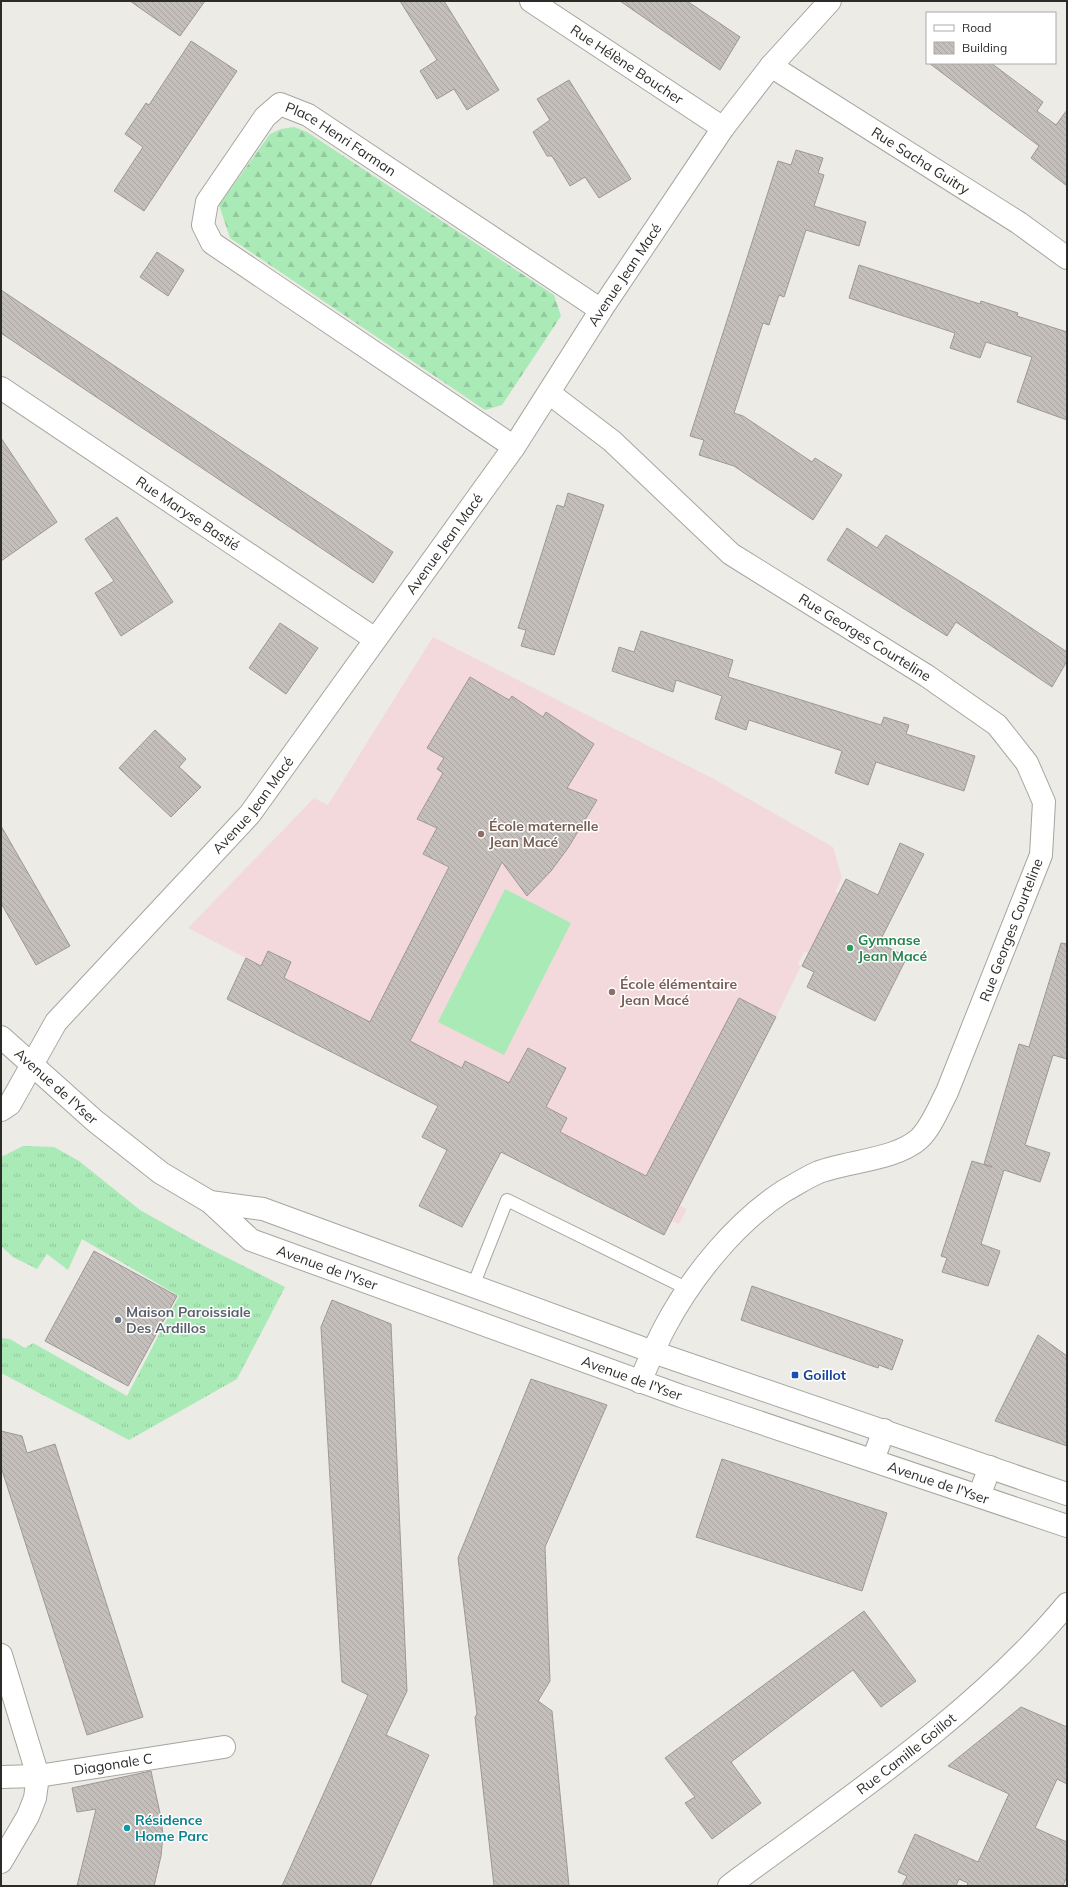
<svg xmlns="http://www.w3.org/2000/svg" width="1068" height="1887" viewBox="0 0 1068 1887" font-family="Mulish,sans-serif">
	<defs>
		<pattern id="grass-tufts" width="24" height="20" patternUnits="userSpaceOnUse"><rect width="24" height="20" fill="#a9eab7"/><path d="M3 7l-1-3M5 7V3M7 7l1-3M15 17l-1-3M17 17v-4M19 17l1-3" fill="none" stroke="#92c99d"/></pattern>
		<pattern id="forest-firs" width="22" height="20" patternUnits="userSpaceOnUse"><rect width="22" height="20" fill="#a9eab7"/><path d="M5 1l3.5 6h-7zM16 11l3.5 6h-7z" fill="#92c99d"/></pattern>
		<pattern id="building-back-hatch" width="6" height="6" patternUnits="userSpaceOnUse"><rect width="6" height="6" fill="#c5bfbc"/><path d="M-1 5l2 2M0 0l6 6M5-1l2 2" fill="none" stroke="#a9a4a2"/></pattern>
	</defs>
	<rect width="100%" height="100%" fill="#ecebe5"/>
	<path fill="#f4d9dc" d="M433,637L712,778L833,847L842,878L835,892L839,893L808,953L805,951L798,964L801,966L776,1017L680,1206L687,1209L679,1224L672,1221L664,1235L501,1152L462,1227L419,1206L447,1150L422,1137L438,1106L227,999L246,958L188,928L314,798L328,805Z"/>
	<path fill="url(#grass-tufts)" d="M23,1146L54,1147L79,1161L140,1210L206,1247L285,1287L237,1379L129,1440L1,1373V1338L10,1339L25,1348L33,1343L127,1396L179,1296L82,1239L68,1270L47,1254L37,1269L13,1257L1,1246V1157Z"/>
	<path fill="url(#forest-firs)" d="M294,127L307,132L554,295L561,316L502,405L485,410L230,238L219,205L270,134L281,129Z"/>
	<path fill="#a9eab7" d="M505,889L571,923L504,1055L438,1022Z"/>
	<g fill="url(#building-back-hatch)" stroke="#9e9895">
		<path d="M130,1H205L180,36Z"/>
		<path d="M400,1H444L499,90L467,110L454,89L437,99L420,71L437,60Z"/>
		<path d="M620,1H687L740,37L720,70Z"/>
		<path d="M191,41L237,71L144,211L114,191L143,147L125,134L146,103L149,105Z"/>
		<path d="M929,63H991L1043,102L1037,111L1056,125L1067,110V186L1031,158L1039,146Z"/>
		<path d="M569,80L631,179L599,198L585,177L570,186L552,156H547L533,132L550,120L537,99Z"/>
		<path d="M796,150L823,158L818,173L824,175L814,206L866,222L859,246L806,230L784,297L779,295L769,325L763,323L734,413L743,416L812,462L815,458L842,475L813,520L734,466L699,455L704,440L690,436L778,161L791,165Z"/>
		<path d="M157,252L184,270L168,296L140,277Z"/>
		<path d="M859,265L980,304L981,301L1018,313L1017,316L1067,332V420L1017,402L1032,357L986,342L980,358L950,348L955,333L849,298Z"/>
		<path d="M1,290L393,552L373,583L1,333Z"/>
		<path d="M1,438L57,522L1,561Z"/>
		<path d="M568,493L604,505L554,655L521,646L526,630L518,628L557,505L564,507Z"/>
		<path d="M117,517L173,602L121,636L95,593L114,581L85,539Z"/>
		<path d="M847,528L877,548L886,535L985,597L1067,652V661L1052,687L956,622L947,636L827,560Z"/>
		<path d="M280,623L318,648L286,694L249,668Z"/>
		<path d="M641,631L733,660L728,677L881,725L884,717L909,725L906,734L975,756L964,791L876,762L868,785L835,773L842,751L749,720L746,730L715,719L722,696L676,680L673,692L612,671L619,647L634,652Z"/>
		<path d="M470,677L509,700L512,696L543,717L546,712L594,744L567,788L597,800L568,848L551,871L527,896L502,862L410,1041L462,1068L465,1061L509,1083L528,1048L566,1068L546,1107L567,1118L560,1132L646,1176L739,998L776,1017L664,1235L501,1152L462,1227L419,1206L447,1150L422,1137L438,1106L227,999L246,958L261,966L268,951L291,962L284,978L370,1022L449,867L423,854L437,828L417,819L443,773L437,769L444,758L427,748Z"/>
		<path d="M155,730L186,759L179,767L201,787L171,817L119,768Z"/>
		<path d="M1,826L70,946L36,965L1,903Z"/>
		<path d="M900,843L924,854L879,943L907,957L875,1021L807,987L814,972L802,966L846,879L878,895Z"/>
		<path d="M1061,943L1067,944V1059L1053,1055L1025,1145L1050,1153L1040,1182L1004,1170L981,1244L1000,1251L988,1286L942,1272L947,1258L941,1256L972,1161L992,1167L984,1164L1019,1044L1029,1047Z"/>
		<path d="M94,1251L177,1296L128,1386L45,1341Z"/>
		<path d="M752,1286L903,1340L892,1370L879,1365L878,1368L741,1320Z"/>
		<path d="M332,1300L391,1324L407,1691L386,1735L429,1755L370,1886H282L368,1695L342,1682L321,1327Z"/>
		<path d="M1038,1335L1067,1356V1446L995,1421Z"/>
		<path d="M531,1379L607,1405L545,1547L550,1681L538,1701L552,1711L569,1886H494L475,1717L477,1714L458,1558Z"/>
		<path d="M1,1431L22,1436L27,1453L55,1444L143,1717L87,1735L1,1467Z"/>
		<path d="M722,1459L887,1513L862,1591L696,1537Z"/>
		<path d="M864,1611L916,1681L881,1707L853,1670L731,1762L761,1803L712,1839L685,1803L695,1797L665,1758Z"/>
		<path d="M1021,1707L1067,1727V1784L1057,1779L1035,1828L1067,1842V1876L1063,1886H967L968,1883L959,1879L956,1886H902L907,1876L898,1872L915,1834L978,1862L1009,1794L948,1766Z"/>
		<path d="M151,1771L161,1818L163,1835L161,1856L154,1886H77L96,1809L77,1812L72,1788Z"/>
	</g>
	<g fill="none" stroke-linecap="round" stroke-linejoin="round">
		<defs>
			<path id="lane" d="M473,1286L507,1200L688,1289"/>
			<g id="street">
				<path id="s1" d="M531,1L723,128"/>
				<path id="s2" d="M771,66L1019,223L1067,258"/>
				<path id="s3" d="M1,388L375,639"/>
				<path id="s4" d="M549,393L612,441L731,554L927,676L997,725L1027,763L1044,802L1041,855L947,1092C939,1107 931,1128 919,1139C895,1160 848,1161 819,1172C807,1177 795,1185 784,1191C736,1222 692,1276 665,1327C656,1344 648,1363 640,1382"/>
				<path id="s5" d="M514,447L212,243L203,225L207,202L265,117L280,104L308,115L601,310"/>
				<path d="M873,1460L884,1430"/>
				<path d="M979,1496L990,1467"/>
				<path d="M1,1655L38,1776L35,1798L28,1816L1,1862"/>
				<path id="s6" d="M1,1777L38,1776L224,1747"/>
				<path id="s7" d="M729,1886C843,1801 976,1714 1067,1604"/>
			</g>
			<g id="secondary">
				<path id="s8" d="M1,1037L95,1121L161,1173L210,1202L251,1240L681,1396L1067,1526"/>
				<path id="s9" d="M1,1110L10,1104L56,1022L250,814L514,447L601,310L723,128L771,66L830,1"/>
				<path d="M210,1202L263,1209L653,1352L1067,1494"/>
			</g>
		</defs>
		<use href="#lane" stroke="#a7a5a0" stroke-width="14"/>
		<use href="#street" stroke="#a7a5a0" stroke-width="24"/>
		<use href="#secondary" stroke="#a7a5a0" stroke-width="24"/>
		<use href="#lane" stroke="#fff" stroke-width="12"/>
		<use href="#street" stroke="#fff" stroke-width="22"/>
		<use href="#secondary" stroke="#fff" stroke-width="22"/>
	</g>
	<g fill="#8d6e63" stroke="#fff" stroke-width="1.5">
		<circle cx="481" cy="834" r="4"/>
		<circle cx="612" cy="992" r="4"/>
	</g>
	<circle fill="#2e9e5b" stroke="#fff" stroke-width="1.5" cx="850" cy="948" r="4"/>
	<circle fill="#6b7280" stroke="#fff" stroke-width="1.5" cx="118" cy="1320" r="4"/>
	<rect fill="#1a4fb4" stroke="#fff" stroke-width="1.5" x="791" y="1371" width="8" height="8" rx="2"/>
	<circle fill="#0f9aa8" stroke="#fff" stroke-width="1.5" cx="127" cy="1828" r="4"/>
	<g text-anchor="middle" stroke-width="3" stroke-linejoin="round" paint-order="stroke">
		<g font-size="14" fill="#2b2b28" stroke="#fff">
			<text dy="5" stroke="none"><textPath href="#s1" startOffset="115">Rue Hélène Boucher</textPath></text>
			<text dy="5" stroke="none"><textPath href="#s5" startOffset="601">Place Henri Farman</textPath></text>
			<text dy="5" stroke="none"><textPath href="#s2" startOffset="177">Rue Sacha Guitry</textPath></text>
			<text dy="5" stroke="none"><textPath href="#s9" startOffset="1046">Avenue Jean Macé</textPath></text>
			<text dy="5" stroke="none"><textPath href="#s3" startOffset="225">Rue Maryse Bastié</textPath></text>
			<text dy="5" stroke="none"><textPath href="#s9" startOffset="722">Avenue Jean Macé</textPath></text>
			<text dy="5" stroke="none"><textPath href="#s4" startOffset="401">Rue Georges Courteline</textPath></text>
			<text dy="5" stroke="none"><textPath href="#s9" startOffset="398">Avenue Jean Macé</textPath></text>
			<text transform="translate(1011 930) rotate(-69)" y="5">Rue Georges Courteline</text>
			<text dy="5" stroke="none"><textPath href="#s8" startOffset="74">Avenue de l'Yser</textPath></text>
			<text dy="5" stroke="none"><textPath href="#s8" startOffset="404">Avenue de l'Yser</textPath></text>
			<text dy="5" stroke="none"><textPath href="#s8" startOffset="728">Avenue de l'Yser</textPath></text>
			<text dy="5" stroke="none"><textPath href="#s8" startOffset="1052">Avenue de l'Yser</textPath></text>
			<text dy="5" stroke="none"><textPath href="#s7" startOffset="221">Rue Camille Goillot</textPath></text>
			<text dy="5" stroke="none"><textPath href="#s6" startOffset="113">Diagonale C</textPath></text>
		</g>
		<g font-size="14" font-weight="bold" fill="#785e54" stroke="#fff" text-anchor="start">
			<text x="489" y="831">École maternelle<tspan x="489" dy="16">Jean Macé</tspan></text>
			<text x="620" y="989">École élémentaire<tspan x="620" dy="16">Jean Macé</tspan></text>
		</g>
		<g font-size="14" font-weight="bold" fill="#27864d" stroke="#fff" text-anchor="start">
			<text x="858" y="945">Gymnase<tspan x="858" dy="16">Jean Macé</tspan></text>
		</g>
		<g font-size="14" font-weight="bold" fill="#5b616d" stroke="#fff" text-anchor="start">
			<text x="126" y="1317">Maison Paroissiale<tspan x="126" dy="16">Des Ardillos</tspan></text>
		</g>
		<g font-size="14" font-weight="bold" fill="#164399" stroke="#fff" text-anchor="start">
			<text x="803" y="1380">Goillot</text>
		</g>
		<g font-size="14" font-weight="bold" fill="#0d838f" stroke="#fff" text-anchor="start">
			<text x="135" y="1825">Résidence<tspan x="135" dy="16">Home Parc</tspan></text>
		</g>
	</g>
	<rect width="1068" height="1887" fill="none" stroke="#2b2b28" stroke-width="4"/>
	<rect x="926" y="12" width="130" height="52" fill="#ffffff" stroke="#aaaaa9"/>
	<rect x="934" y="25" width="20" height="6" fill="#ffffff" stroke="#aaaaa9"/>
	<text x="962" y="32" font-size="12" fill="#2b2b28">Road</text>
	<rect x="934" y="42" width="20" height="12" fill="url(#building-back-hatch)" stroke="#aaaaa9"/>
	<text x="962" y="52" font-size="12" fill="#2b2b28">Building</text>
</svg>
